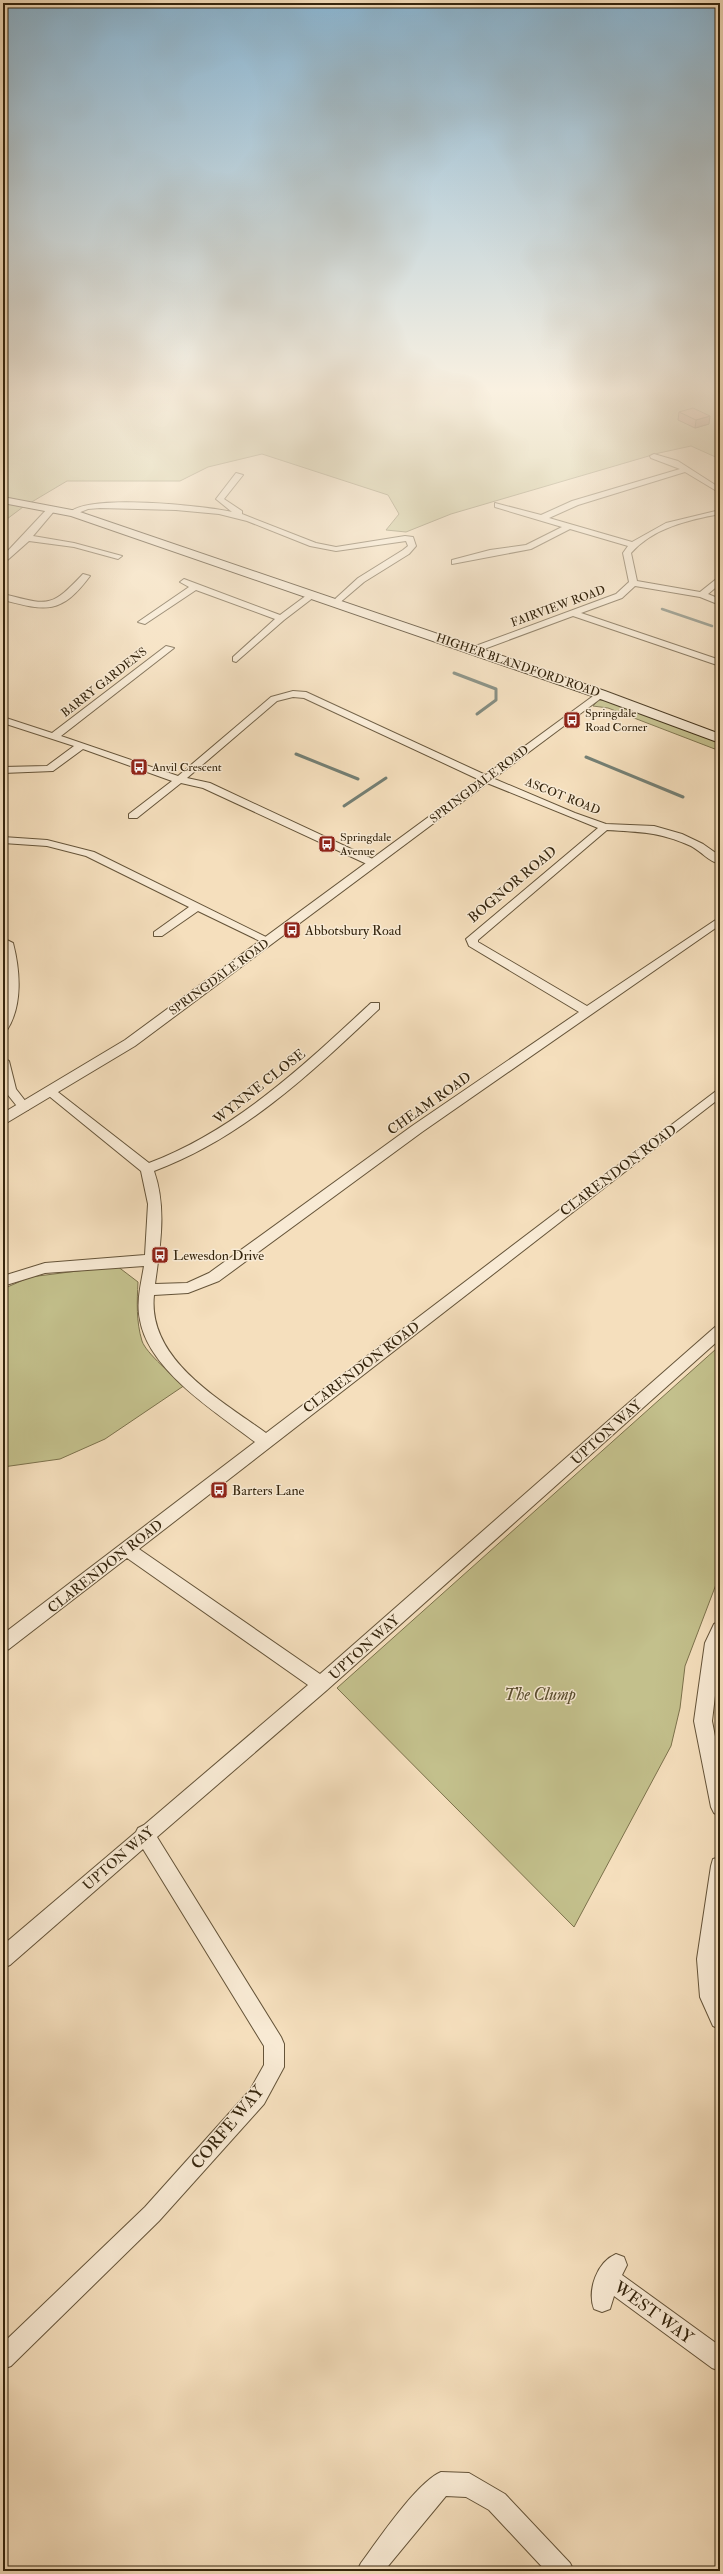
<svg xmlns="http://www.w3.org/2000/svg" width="723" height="2574" viewBox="0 0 723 2574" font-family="'IM FELL Double Pica',serif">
	<rect width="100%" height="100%" fill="#f5dfbd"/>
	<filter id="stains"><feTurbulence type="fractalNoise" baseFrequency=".005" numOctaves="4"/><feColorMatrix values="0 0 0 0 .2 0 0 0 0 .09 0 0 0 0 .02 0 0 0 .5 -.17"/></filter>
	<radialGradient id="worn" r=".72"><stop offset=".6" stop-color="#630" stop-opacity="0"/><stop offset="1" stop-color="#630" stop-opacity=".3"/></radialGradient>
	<g fill="#c3c08c" stroke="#7c724c">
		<path d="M3,391H720V459L691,446L659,453L451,514L406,532L386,530L399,514L388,495L262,454L208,467L180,481H67L30,503L3,496Z"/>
		<path d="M3,503L23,507L3,522Z"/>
		<path d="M599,700L613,701L720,742V751L608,708L593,706Z"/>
		<path d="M117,1266L138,1282C137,1302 136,1321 142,1341C146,1353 174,1377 185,1385L105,1439L60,1459L3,1467V1289L30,1277Z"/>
		<path d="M716,1349L720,1351V1574L685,1666L680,1708L671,1746L574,1927L337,1688Z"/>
	</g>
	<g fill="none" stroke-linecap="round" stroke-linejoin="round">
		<path stroke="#747f74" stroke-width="2.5" d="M662,609L712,626"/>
		<g stroke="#747f74" stroke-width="3">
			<path d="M454,673L496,689V700L477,714"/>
			<path d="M296,754L358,779"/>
			<path d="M586,757L683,797"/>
			<path d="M344,806L386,778"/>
		</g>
		<defs>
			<g id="minor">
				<path d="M654,454L678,461L720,488V493L685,472L578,505L549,518L632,542L666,523L720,510V514C688,520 653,528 631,553L637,581L700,592L720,576V584L708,594L720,599V605L700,597L635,586L622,598L581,613L720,660V666L573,616L476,652H470V648L616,594L629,582L623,553L628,546L570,529L531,549L452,564V560L490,550L526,545L562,527L495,507V503L541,515L572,501L680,469L651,458L650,456Z"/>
				<path d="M236,473L243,475L224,499L242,511V514L316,543L336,547L405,536L413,537L416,546L409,554L364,582L337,605L334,604V600L358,578L403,550L408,546L406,541L336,551L310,546L247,521L219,514L176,510L100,508L88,509L73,515L69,513C88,493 205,506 232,512L216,499Z"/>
				<path d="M48,508L55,510L33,536L74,543L122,556L118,559L74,547L29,541L3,564V556Z"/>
				<path d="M83,574L90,576C61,615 46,611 3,600V594C48,605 50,609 83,574Z"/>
				<path d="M184,579L280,615L311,592L318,594L284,620L236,662L233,661V657L275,619L196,590L145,624L138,622L189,587L180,582Z"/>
				<path d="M166,646L174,648L61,736L178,776L271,697L293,691L306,692L490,777L575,813L606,824L654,826L682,834L703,844L720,856V864C709,862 701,851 691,846C660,832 641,832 607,830L478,940V942L587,1006L720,917V925L422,1132L219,1281L188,1293L154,1295C147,1360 221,1400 266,1433L720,1088V1098L139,1549L320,1674L715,1327L720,1325V1339L327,1690L157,1837L281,2037L284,2044V2067L264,2104L159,2221L11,2366L3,2369V2343L145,2207L250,2090L264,2065V2046L143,1849L10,1965L3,1968V1945L136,1832L138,1828L144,1825L308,1685L127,1558L9,1649L3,1652V1634L255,1442C216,1412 149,1371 140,1320C136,1302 141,1284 144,1266L45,1273L3,1286V1276L45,1263L145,1255L148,1204L141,1171L44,1092L46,1089H54L149,1163C236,1130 303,1066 371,1003H379V1009C311,1073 243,1138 154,1171C167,1208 160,1247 155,1284L187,1283L209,1273L412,1126L579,1012L469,946L466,939L598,828L482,781L304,698L293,697L277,701L187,778L210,783L377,861V865H369L203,788L181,783L137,818H129V814L172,781L83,749L53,771L3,773V767L47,766L74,746L3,723V717L52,733Z"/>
				<path d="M3,837L47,840L94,852L274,941L272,943H264L198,911L162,936H154V932L189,907L86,856L47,846L3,843Z"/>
				<path d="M3,938L13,943C20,970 23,1005 7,1030L3,1031L7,986Z"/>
				<path d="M3,1057L9,1061L16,1089L30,1107L28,1110H20L4,1090Z"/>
				<path d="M720,1621V1654L712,1721L720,1762V1816L714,1813L711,1807L694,1721L705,1643L714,1624Z"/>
				<path d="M720,1857V1934L717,1959L720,2029L713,2026L700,1997L697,1959L711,1866L713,1859Z"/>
				<path d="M616,2254L624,2257L627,2265L622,2275L720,2346V2371L712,2368L614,2296L610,2309L602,2312L594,2309C587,2290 597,2262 616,2254Z"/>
				<path d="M441,2472L469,2473L505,2494L570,2563L574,2571H546L489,2510L466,2497L446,2496L384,2571H357L361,2563C378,2540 417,2482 441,2472Z"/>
			</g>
			<path id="tertiary" d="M600,691L606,694L604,696L135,1046L3,1125V1113L125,1040Z"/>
			<path id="secondary" d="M3,497L77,511L605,691L720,734V743L595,697L71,516L3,503Z"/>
		</defs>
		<use href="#minor" stroke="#655439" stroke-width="2"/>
		<use href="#tertiary" stroke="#655439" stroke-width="2"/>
		<use href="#secondary" stroke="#35250d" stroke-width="2"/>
		<use href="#minor" fill="#f8ead4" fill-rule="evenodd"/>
		<use href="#tertiary" fill="#f8ead4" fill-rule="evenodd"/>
		<use href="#secondary" fill="#f8ead4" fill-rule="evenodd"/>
	</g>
	<path fill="#c17b6c" stroke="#35250d" d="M679,412L709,424L695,428L678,420Z"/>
	<path fill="#9d6458" stroke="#35250d" d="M710,416L709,424L695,428L696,420Z"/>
	<path fill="#e08f7d" stroke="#35250d" d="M693,408L710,416L696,420L679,412Z"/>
	<linearGradient id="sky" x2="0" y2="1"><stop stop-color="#8ab7d5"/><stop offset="0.52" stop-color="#faf1e1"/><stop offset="1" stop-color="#faf1e1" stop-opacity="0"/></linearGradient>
	<rect width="723" height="752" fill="url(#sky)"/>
	<defs>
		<symbol id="bus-square" viewBox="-11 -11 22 22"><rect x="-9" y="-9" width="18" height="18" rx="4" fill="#8f2418" stroke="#f8ead4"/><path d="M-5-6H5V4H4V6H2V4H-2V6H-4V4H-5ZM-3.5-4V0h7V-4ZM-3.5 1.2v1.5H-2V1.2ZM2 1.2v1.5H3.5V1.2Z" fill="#fff"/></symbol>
	</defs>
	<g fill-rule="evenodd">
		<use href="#bus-square" x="562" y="710" width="20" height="20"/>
		<use href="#bus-square" x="129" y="757" width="20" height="20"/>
		<use href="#bus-square" x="317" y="834" width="20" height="20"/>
		<use href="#bus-square" x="282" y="920" width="20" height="20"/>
		<use href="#bus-square" x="150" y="1245" width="20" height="20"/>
		<use href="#bus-square" x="209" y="1480" width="20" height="20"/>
	</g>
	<g text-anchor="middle" stroke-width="3" stroke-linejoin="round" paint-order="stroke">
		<g font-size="12" fill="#35250d" stroke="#f8ead4">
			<text transform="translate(558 606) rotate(-20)" y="4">FAIRVIEW ROAD</text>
			<text transform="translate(518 665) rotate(19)" y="4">HIGHER BLANDFORD ROAD</text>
			<text transform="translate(104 682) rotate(-38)" y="4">BARRY GARDENS</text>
			<text transform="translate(479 784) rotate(-37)" y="4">SPRINGDALE ROAD</text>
			<text transform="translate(563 796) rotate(22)" y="4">ASCOT ROAD</text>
			<text transform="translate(219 977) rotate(-36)" y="4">SPRINGDALE ROAD</text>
		</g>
		<g font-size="12" fill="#35250d" stroke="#f8ead4" text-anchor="start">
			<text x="585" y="717">Springdale<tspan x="585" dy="14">Road Corner</tspan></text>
			<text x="152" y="771">Anvil Crescent</text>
			<text x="340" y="841">Springdale<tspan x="340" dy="14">Avenue</tspan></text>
		</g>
		<g font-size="14" fill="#35250d" stroke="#f8ead4">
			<text transform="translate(512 884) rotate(-40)" y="5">BOGNOR ROAD</text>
			<text transform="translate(259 1086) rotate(-38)" y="5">WYNNE CLOSE</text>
			<text transform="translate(429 1103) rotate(-35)" y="5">CHEAM ROAD</text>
			<text transform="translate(618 1170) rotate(-37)" y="5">CLARENDON ROAD</text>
			<text transform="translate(361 1367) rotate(-37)" y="5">CLARENDON ROAD</text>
			<text transform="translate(606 1432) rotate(-42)" y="5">UPTON WAY</text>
			<text transform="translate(105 1566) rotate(-38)" y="5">CLARENDON ROAD</text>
			<text transform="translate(364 1647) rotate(-42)" y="5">UPTON WAY</text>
			<text transform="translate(118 1858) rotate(-41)" y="5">UPTON WAY</text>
		</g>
		<g font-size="14" fill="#35250d" stroke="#f8ead4" text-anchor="start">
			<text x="305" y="935">Abbotsbury Road</text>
			<text x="173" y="1260">Lewesdon Drive</text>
			<text x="232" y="1495">Barters Lane</text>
		</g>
		<g font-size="17" font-style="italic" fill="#584c2d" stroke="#f8ead4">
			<text x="540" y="1700">The Clump</text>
		</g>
		<g font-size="17" fill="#35250d" stroke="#f8ead4">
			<text transform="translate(227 2127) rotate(-50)" y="6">CORFE WAY</text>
			<text transform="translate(654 2312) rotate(36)" y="6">WEST WAY</text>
		</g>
	</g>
	<rect width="723" height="2574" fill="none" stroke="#f5dfbd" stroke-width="16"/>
	<rect x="4" y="4" width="715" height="2566" fill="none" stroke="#35250d" stroke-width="2"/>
	<rect x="8" y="8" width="707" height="2558" fill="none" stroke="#35250d"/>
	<rect width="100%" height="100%" filter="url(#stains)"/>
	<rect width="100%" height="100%" fill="url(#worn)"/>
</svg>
